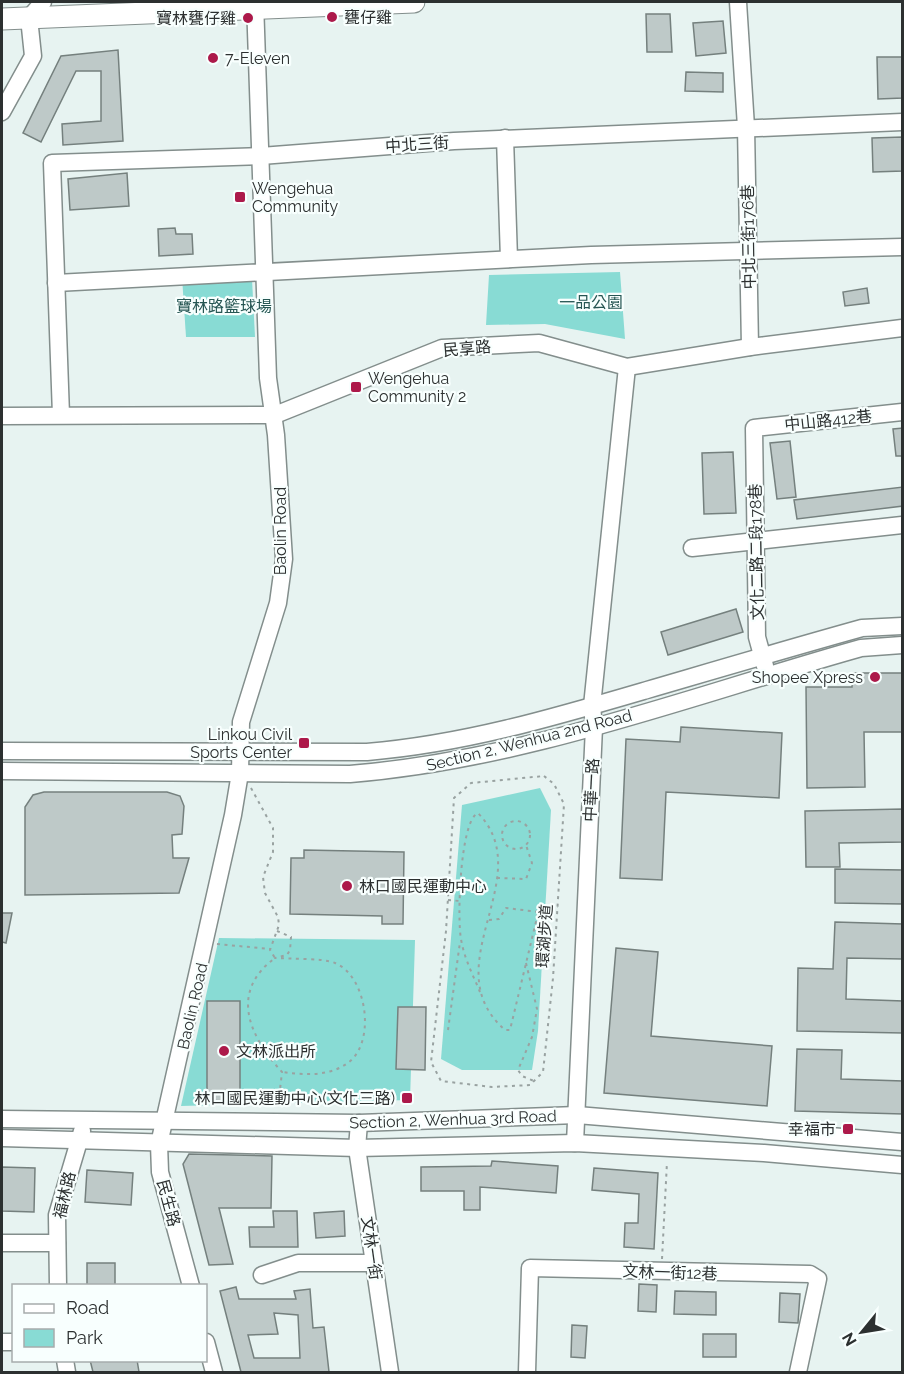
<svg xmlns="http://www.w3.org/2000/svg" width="904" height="1374" viewBox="0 0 904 1374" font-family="Raleway,'Noto Sans TC',sans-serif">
	<rect width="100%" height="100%" fill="#e7f3f1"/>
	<g fill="#88dbd4">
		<path d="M620,272L625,339L545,324L486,325L489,275Z"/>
		<path d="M182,277L252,279L255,337H186Z"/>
		<path d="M540,788L551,810L538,1031L532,1070H462L441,1059L462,805Z"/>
		<path d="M219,938L415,940L410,1100L181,1106Z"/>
	</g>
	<g fill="#bec9c8" stroke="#75807e" stroke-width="1.5" fill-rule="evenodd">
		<path d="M646,14H670L672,52H647Z"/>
		<path d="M723,21L726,53L696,56L693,23Z"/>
		<path d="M118,50L123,141L63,145L62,124L101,121V71H76L41,142L23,133L61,56Z"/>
		<path d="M877,57H903V98L878,99Z"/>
		<path d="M686,72L723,73V92L685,91Z"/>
		<path d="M903,137V171L873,172L872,138Z"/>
		<path d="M127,173L129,206L70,210L68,179Z"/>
		<path d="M175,228L176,234H192L193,254L159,256L158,229Z"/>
		<path d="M867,288L869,303L845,306L843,292Z"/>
		<path d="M903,428V456H896L893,429Z"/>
		<path d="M790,441L796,497L777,499L770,443Z"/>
		<path d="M733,452L736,513L704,514L702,453Z"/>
		<path d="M903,487V506L797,519L794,500Z"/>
		<path d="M736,609L743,632L668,655L661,632Z"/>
		<path d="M852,673H903V732H864L865,787L807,788L806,687H852Z"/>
		<path d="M681,727L782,733L779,798L666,792L662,880L620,878L626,739L680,742Z"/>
		<path d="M44,792H167L180,796L184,806L182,834L172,835L173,858H189L179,893L25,895V807L33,795Z"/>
		<path d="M903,809V842L839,843L840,867H806L805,811Z"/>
		<path d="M304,850L404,852L403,924H382V916L290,914L291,858H304Z"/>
		<path d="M835,869L903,870V904L835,903Z"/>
		<path d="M2,913H12L6,943L2,942Z"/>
		<path d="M835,922L903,924V959L847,958L846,999L903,1001V1033L797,1031L798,968L833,969Z"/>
		<path d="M616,948L658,952L651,1036L772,1046L767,1106L604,1093Z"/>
		<path d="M207,1001H240V1101L207,1100Z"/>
		<path d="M398,1007H426L425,1070L396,1069Z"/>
		<path d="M797,1049L842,1050L841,1079L903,1081V1114L795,1111Z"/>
		<path d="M189,1154L272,1156L271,1208H219L233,1264L209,1265L183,1164Z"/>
		<path d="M492,1161L558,1166L556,1193L480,1187V1210H464V1191H421V1167L491,1166Z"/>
		<path d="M2,1167L35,1168L34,1212L2,1211Z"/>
		<path d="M594,1168L658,1173L654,1249L624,1247L625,1223H638L639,1194L592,1190Z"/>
		<path d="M87,1170L133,1173L131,1205L85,1202Z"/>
		<path d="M273,1211H297L298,1247H250L249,1227H274Z"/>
		<path d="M344,1211L345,1236L316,1238L314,1213Z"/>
		<rect x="87" y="1263" width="28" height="23"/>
		<path d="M639,1284L657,1285L656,1312L638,1311Z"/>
		<path d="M236,1287L239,1299H296L294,1291L310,1289L313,1328L324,1327L329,1372H241L220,1291ZM274,1313L298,1315L300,1358H254L248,1335L278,1334Z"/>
		<path d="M675,1291L716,1292V1315L674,1314Z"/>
		<path d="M780,1293L800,1294L798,1323L779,1322Z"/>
		<path d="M572,1325L587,1326L585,1358L571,1357Z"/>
		<rect x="703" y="1334" width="33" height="23"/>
		<path d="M90,1360H137L139,1372H93Z"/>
	</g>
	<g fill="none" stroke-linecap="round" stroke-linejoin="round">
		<defs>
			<g id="minor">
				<path d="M738,2L746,127L750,347"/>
				<path d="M2,112L33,56L29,18L43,2"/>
				<path d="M505,138L509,259"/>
				<path d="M56,283L591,255L902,247"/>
				<path d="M61,415L52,163L261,156L454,141L902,122"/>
				<path d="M2,416L275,415L442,348L539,343L627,367L750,347L902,328"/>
				<path d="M692,548L902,525"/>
				<path d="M765,666L757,637L754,428L902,412"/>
				<path d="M2,751L367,752C464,744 555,717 647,690C719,669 790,648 862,628L902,626"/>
				<path d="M2,771L350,774C525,760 693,695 861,648L902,645"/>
				<path d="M2,1119L359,1123L577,1115L902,1142"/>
				<path d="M359,1123L357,1148L390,1372"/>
				<path d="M2,1138L357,1148L575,1143L764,1153L902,1165"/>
				<path d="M575,1143L594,727L592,706L627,367"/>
				<path d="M2,1243H57"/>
				<path d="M262,1275L298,1263H374"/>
				<path d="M58,1286L57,1215L82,1131"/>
				<path d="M191,1286L160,1172L159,1144L233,815L240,773L241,722L278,603L284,559L276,435L268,378L255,2"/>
				<path d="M2,1342H14"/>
				<path d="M206,1342L214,1372"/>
				<path d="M65,1360L67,1372"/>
				<path d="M527,1372L530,1268L810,1274L818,1279L798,1372"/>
			</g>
			<path id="major" d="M2,19L414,2"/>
		</defs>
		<use href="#minor" stroke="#838e8c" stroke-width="19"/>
		<use href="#major" stroke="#838e8c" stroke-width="23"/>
		<g stroke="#99a2a1" stroke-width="2" stroke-dasharray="3 4.5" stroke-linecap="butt">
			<path d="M544,776L554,784L564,804L553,978L543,1072L530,1085L492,1087L441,1081L431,1062L446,931L454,798L471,783Z"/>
			<path d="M251,788L273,828V852L263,877L265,893L278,917L279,925L270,950L275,958C229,992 249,1036 282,1072L278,1107"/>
			<circle cx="516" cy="835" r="14"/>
			<path d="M497,878L526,879L532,863L526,845"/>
			<path d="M448,900L460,901"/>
			<path d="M489,920L499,919L506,908L539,912"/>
			<path d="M277,931L291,937L290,950L287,955L275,958C290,959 323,958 335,963C367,976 376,1041 349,1062C330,1077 304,1075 282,1072"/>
			<path d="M217,944L270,949"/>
			<path d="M526,963L537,1009L532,1037L518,1070L522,1076L534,1081"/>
			<path d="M480,992C473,975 464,958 461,939C457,919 460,820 478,813C540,877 432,966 505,1030H510L540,905L558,907"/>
			<path d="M448,1030L460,942"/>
			<path d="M662,1259L667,1162"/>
		</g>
		<use href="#minor" stroke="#fff" stroke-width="16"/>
		<use href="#major" stroke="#fff" stroke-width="21"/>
	</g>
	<g fill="#ac194a" stroke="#f8fffe" stroke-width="2">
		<circle cx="332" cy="17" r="6"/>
		<circle cx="248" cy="18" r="6"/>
		<circle cx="213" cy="58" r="6"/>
		<rect x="234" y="191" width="12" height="12" rx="3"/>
		<rect x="350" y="381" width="12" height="12" rx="3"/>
		<circle cx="875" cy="677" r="6"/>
		<rect x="298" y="737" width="12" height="12" rx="3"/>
		<circle cx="347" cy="886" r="6"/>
		<circle cx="224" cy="1051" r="6"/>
		<rect x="401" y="1092" width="12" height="12" rx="3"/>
		<rect x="842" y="1123" width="12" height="12" rx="3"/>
	</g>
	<g text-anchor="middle" stroke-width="4.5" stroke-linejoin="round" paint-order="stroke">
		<g font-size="16" fill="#2c3030" stroke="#f8fffe" text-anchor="start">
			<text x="344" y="23">甕仔雞</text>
			<text x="236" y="24" text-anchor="end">寶林甕仔雞</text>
			<text x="225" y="64">7-Eleven</text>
			<text x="252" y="194">Wengehua<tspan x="252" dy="18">Community</tspan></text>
			<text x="368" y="384">Wengehua<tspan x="368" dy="18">Community 2</tspan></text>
			<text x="863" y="683" text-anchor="end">Shopee Xpress</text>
			<text x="292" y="740" text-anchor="end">Linkou Civil<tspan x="292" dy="18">Sports Center</tspan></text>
			<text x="359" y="892">林口國民運動中心</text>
			<text x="236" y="1057">文林派出所</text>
			<text x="395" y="1104" text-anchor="end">林口國民運動中心(文化三路)</text>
			<text x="836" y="1135" text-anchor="end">幸福市</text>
		</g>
		<g font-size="16" fill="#2c3030" stroke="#f8fffe">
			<text transform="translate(417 144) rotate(-4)" y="6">中北三街</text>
			<text transform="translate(748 237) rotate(-91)" y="6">中北三街176巷</text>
			<text transform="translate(467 348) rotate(-5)" y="6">民享路</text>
			<text transform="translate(828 420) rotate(-6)" y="6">中山路412巷</text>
			<text transform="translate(280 531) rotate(-90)" y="6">Baolin Road</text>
			<text transform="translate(756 552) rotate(-91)" y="6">文化二路二段178巷</text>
			<text transform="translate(529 740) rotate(-14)" y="6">Section 2, Wenhua 2nd Road</text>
			<text transform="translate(591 790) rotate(-87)" y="6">中華一路</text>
			<text transform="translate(544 936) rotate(-86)" y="6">環湖步道</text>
			<text transform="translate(192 1006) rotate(-77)" y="6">Baolin Road</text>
			<text transform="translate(453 1119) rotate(-2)" y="6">Section 2, Wenhua 3rd Road</text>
			<text transform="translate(64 1195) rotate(-77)" y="6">福林路</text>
			<text transform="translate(169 1203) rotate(75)" y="6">民生路</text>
			<text transform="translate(372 1248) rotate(82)" y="6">文林一街</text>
			<text transform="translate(670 1272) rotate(2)" y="6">文林一街12巷</text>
		</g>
		<g font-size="16" fill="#265653" stroke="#f8fffe">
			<text x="591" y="308">一品公園</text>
			<text x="224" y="312">寶林路籃球場</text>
		</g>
	</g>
	<rect width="904" height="1374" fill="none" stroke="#2c3030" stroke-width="6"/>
	<rect x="12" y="1284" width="195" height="78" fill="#f8fffe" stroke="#a6acac" stroke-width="1.5"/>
	<rect x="24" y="1304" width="30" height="9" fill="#ffffff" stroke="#a6acac" stroke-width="1.5"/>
	<text x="66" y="1314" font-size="18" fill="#2c3030">Road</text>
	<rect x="24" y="1329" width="30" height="18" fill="#88dbd4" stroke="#a6acac" stroke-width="1.5"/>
	<text x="66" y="1344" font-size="18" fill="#2c3030">Park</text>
	<g transform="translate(862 1332) rotate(240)" stroke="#f8fffe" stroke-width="4.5" paint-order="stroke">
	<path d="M0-4.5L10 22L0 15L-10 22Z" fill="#2c3030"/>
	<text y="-9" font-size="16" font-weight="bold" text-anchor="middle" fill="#2c3030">N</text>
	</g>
</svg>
